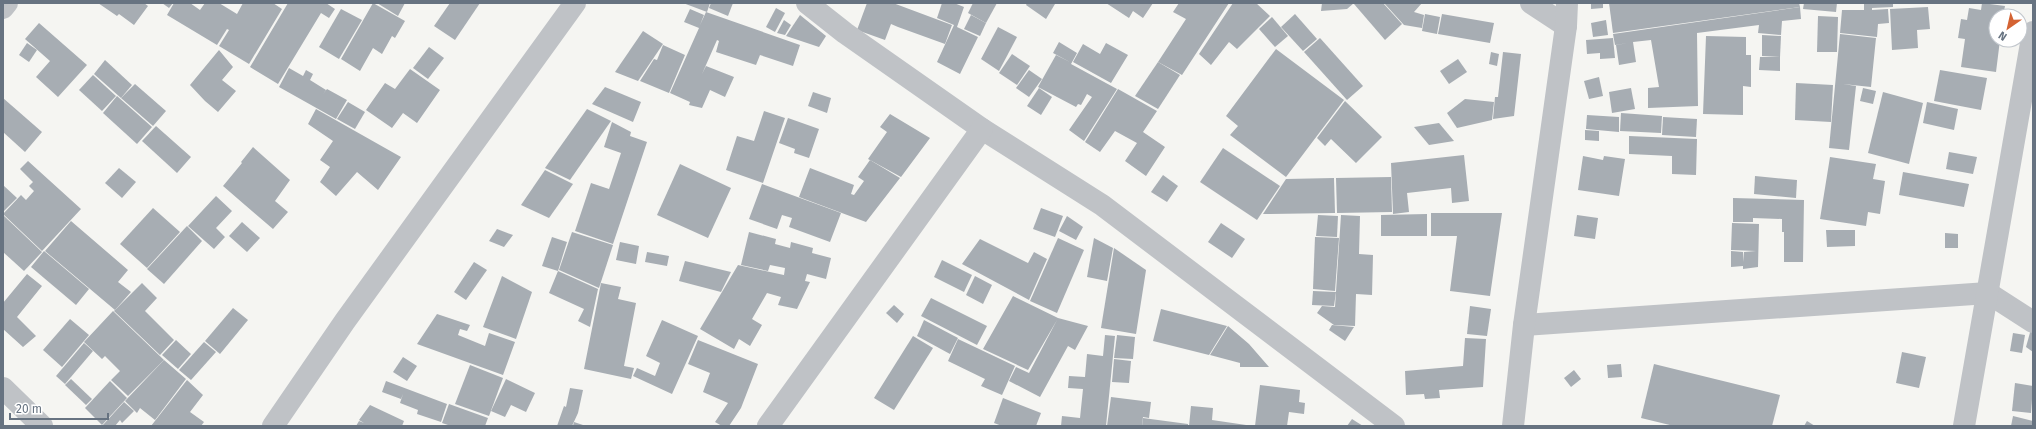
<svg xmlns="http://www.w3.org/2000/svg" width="2036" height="429" viewBox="0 0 2036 429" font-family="'Fira Sans',sans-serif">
	<rect width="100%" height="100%" fill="#f5f5f2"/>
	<g fill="#a7adb3">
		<path d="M98,3H144L148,6L134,25L119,14L117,16Z"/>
		<path d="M162,3H173L169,8Z"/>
		<path d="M174,3H190L200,10L205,3H219L237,14L243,3H273L282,9L249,64L219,46L229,30L227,29L217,45L167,15Z"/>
		<path d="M288,3H326L335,9L329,18L321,13L278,84L250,67Z"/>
		<path d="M373,3L405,21L395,38L392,36L382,54L373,48L360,71L341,59Z"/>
		<path d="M377,3H405L398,16Z"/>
		<path d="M450,3H480L455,40L434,26Z"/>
		<path d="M683,3H710L707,12Z"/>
		<path d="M711,3H733L728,16L709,8Z"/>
		<path d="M867,3H893L952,25L945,44L898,27L902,16L898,27L891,24L885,40L857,30Z"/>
		<path d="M942,3H954L964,7L957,27L978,37L960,74L937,62L954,25L937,18Z"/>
		<path d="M973,3H997L986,23L968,13Z"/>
		<path d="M1027,3H1053L1055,4L1046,19L1026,5Z"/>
		<path d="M1106,3H1153L1143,18L1133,11L1129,18Z"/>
		<path d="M1179,3H1229L1182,75L1158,62L1186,19L1173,12Z"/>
		<path d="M1233,3H1256L1270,16L1237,49L1229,42L1211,65L1199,54Z"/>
		<path d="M1322,3H1354L1347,9L1321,11Z"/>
		<path d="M1355,3H1383L1402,24L1385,40L1354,4Z"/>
		<path d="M1384,3H1422L1414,12L1424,15L1422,28L1404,25Z"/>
		<path d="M1591,3H1603V8L1591,9Z"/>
		<path d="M1609,3H1799L1800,7L1613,33Z"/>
		<path d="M1804,3H1837L1836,12L1803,9Z"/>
		<path d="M1864,3H1893V7L1872,8V10L1888,9L1889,23L1878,24L1877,37L1840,33L1842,10H1864Z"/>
		<path d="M1982,3L2005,6L2003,16H1996V40H2000L1996,72L1961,67L1965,39L1958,38L1961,19L1967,20L1969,8L1981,10Z"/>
		<path d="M1800,7L1801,19L1782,21L1781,35L1758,33L1759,25L1697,33L1698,106L1648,108V88L1659,87L1651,40L1633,42L1636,62L1619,65L1616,45L1628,43L1615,45L1613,34Z"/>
		<path d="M1928,7L1930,29L1917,30L1918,48L1892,50L1890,9Z"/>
		<path d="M776,8L785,13L775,32L766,27Z"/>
		<path d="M341,9L362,20L339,59L319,47Z"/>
		<path d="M690,9L704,15L700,25L706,12L800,45L793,66L760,55L756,65L716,52L719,41L717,40L702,74L706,66L734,77L725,97L710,90L702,108L689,105L690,102L670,93L699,28L684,22Z"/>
		<path d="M1295,14L1317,39L1303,51L1281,27Z"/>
		<path d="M1425,14L1440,17L1437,34L1422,31Z"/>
		<path d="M1442,14L1494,23L1490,43L1438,34Z"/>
		<path d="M800,15L826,36L819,47L786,36Z"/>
		<path d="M971,15L986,23L980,36L964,29Z"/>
		<path d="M1818,16L1838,17L1837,52H1817Z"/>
		<path d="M1272,17L1288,36L1275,47L1259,29Z"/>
		<path d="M784,20L791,25L785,35L777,33Z"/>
		<path d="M1606,20L1608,35L1593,37L1591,23Z"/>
		<path d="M39,23L87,65L58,97L36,77L50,61L25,39Z"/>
		<path d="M998,27L1017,37L999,71L981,59Z"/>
		<path d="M643,31L663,44L638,81L615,72Z"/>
		<path d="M1840,34L1876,38L1871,87L1843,84L1856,86L1849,150L1829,148Z"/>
		<path d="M1762,35L1781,36L1780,57L1762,56Z"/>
		<path d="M1706,36L1746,37V55H1751V87L1743,86V115L1703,114Z"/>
		<path d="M1320,38L1363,86L1347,100L1304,52Z"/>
		<path d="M1613,38L1615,58L1600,59V53L1587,54L1586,40Z"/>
		<path d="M1059,42L1077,53L1071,64L1117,89L1084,141L1069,130L1092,97L1087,94L1081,105L1078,104L1076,107L1038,87L1056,55L1070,62L1053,53Z"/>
		<path d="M27,43L37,50L29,62L19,55Z"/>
		<path d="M1106,43L1128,55L1111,83L1073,62L1083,44L1100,54Z"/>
		<path d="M663,45L685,55L669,93L640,81L654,59L657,60Z"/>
		<path d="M429,47L444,58L428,79L413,68Z"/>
		<path d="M1276,49L1344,100L1286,177L1230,135L1238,126L1226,116Z"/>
		<path d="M219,50L233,67L222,80L236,91L218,112L205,101L190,85Z"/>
		<path d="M1491,52L1499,54L1497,66L1489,64Z"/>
		<path d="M1503,52L1521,54L1514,116L1493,119L1495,97H1498Z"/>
		<path d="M1012,54L1030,66L1017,85L999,73Z"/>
		<path d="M1760,57H1780V71L1759,70Z"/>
		<path d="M1458,59L1467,72L1449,84L1440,71Z"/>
		<path d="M105,60L132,85L121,98L94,74Z"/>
		<path d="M1158,62L1180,75L1158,109L1135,96Z"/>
		<path d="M289,68L303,76L306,70L313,74L310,80L326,90L323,94L327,89L347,100L336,119L279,87Z"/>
		<path d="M410,69L440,90L417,123L403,113L392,128L366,110L385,83L395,89Z"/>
		<path d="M1029,70L1042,79L1029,97L1016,88Z"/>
		<path d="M1940,70L1987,78L1981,110L1934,101Z"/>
		<path d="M93,75L116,96L102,111L79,90Z"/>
		<path d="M1599,77L1603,96L1589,99L1584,81Z"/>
		<path d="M1796,83L1833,85L1831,122L1795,120Z"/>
		<path d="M135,84L166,111L153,126L121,98Z"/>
		<path d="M605,87L641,102L633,122L592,104Z"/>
		<path d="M1039,88L1052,97L1041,115L1027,106Z"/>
		<path d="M1631,88L1635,109L1612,113L1609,92Z"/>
		<path d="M1863,88L1876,91L1873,104L1860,101Z"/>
		<path d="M1118,89L1157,111L1143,132L1165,147L1146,176L1125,161L1137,143L1115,131L1100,152L1085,142Z"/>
		<path d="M813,92L831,98L827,113L808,106Z"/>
		<path d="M1883,92L1923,103L1909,164L1868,153Z"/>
		<path d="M117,96L152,127L137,144L103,113Z"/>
		<path d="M3,98L42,132L25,152L3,132Z"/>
		<path d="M1465,99L1494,102L1492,120L1457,128L1447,113Z"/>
		<path d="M1345,101L1382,137L1356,163L1331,139L1325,146L1317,138Z"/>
		<path d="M348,102L365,112L355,129L337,119Z"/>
		<path d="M1927,102L1958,109L1954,130L1923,123Z"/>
		<path d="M316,109L401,157L378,190L357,172L336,196L320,182L330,167L320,160L333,141L308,124Z"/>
		<path d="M587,109L611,121L570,180L545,168Z"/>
		<path d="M764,111L785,118L763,183L726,170L737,136L754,141Z"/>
		<path d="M1621,113L1662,116L1661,133L1620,131Z"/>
		<path d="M890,114L930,138L901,177L868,159L887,132L880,127Z"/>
		<path d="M1587,115L1619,117V132L1586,129Z"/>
		<path d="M1663,117L1697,119L1696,137L1662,135Z"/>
		<path d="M788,118L819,129L809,158L794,153L795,149L779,143Z"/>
		<path d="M612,122L631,132L630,136L647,142L613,244L575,231L591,183L609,189L621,153L604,147Z"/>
		<path d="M1439,123L1454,141L1429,145L1414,127Z"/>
		<path d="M156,126L191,157L177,173L142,141Z"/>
		<path d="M1585,130L1599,131V141L1585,140Z"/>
		<path d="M1629,136L1697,139L1696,175L1672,174V156L1629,154Z"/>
		<path d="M253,147L290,180L275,201L288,212L273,229L223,186L242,163L241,162Z"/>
		<path d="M1223,148L1280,186L1257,220L1200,182Z"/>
		<path d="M1949,152L1977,157L1973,174L1946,169Z"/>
		<path d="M1464,155L1469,201L1452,203L1451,188L1407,193L1409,212L1393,214L1391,163Z"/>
		<path d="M1583,156L1603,160L1604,156L1625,159L1619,196L1578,190Z"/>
		<path d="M1830,157L1876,164L1873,179L1885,181L1880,214L1868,212L1866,226L1820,219Z"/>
		<path d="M870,160L900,178L866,222L799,197L810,168L854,185L851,194L854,195L864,181L858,177Z"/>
		<path d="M28,161L81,209L42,251L3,214L21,195L26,200L34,191L29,186L33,182L20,169Z"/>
		<path d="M680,164L731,188L708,238L657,215Z"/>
		<path d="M119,168L136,182L122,198L105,183Z"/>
		<path d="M545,170L573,184L549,218L521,205Z"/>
		<path d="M1903,172L1969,184L1964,207L1899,195Z"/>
		<path d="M1163,175L1178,186L1167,202L1151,192Z"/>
		<path d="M1755,176L1797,180L1796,198L1754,194Z"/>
		<path d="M1391,177L1392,212L1337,213L1336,178Z"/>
		<path d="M1334,178L1335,213L1263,214L1286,179Z"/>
		<path d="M762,184L841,213L830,242L789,227L792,218L782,215L777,229L749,219Z"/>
		<path d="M3,185L17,198L3,212Z"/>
		<path d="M216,196L232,211L216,228L225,237L214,249L188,226Z"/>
		<path d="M1733,198L1804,200L1803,262H1784V232H1782V219L1753,218V222H1733Z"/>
		<path d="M153,208L180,232L147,268L120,244Z"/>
		<path d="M1041,208L1063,216L1055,237L1033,229Z"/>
		<path d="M1431,213H1502L1490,296L1450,291L1457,236H1431Z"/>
		<path d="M1427,214V236H1381V215Z"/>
		<path d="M3,215L42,252L24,271L3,252Z"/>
		<path d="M1318,215L1338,216L1337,237L1316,236Z"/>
		<path d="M1341,215L1360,216L1359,254L1373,255L1372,295L1356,294L1355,326L1334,325L1317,313L1322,306L1335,307Z"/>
		<path d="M1577,215L1598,218L1595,239L1574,236Z"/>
		<path d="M1067,216L1083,227L1076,240L1059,231Z"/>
		<path d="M71,221L128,270L118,282L131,292L115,310L45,251Z"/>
		<path d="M242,222L260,238L247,252L229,236Z"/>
		<path d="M1221,223L1245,239L1232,258L1208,242Z"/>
		<path d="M1732,223L1759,224L1758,267L1743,269V266L1731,267V251L1743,252V262L1744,252L1756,251L1731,250Z"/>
		<path d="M187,226L202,241L164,284L147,269Z"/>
		<path d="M497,229L513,235L504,247L489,241Z"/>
		<path d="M1826,230H1855V246L1827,247Z"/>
		<path d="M572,232L613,245L599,288L559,270Z"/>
		<path d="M749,232L776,239L775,244L790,248L791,242L813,248L812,253L831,258L826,279L807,274L805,281L810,282L797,309L778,305L781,297L767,293L752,319L762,325L750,346L739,339L734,349L700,329L738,265L793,277L784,275L785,268L770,265L768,271L741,265Z"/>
		<path d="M1945,233L1958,234V248H1945Z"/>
		<path d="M552,237L567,242L558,271L542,266Z"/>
		<path d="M1315,237L1339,238L1335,291L1313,289Z"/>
		<path d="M1058,238L1084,250L1057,313L1030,301Z"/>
		<path d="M1094,238L1113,248L1107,281L1087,277Z"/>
		<path d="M980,239L1028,263L1034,252L1047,259L1029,300L962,264Z"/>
		<path d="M620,242L639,246L636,264L616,260Z"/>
		<path d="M1114,248L1146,270L1136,334L1101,328Z"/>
		<path d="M44,251L89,289L76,305L31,267Z"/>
		<path d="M647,252L669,256L667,266L645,262Z"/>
		<path d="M942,260L972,275L964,292L934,277Z"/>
		<path d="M685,261L731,272L721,292L679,281Z"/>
		<path d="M474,262L487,270L466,300L454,292Z"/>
		<path d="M558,271L598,289L590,327L578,321L584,309L549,293Z"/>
		<path d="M27,274L42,286L17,317L36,336L23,347L3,329V303Z"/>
		<path d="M502,276L532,292L516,339L483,327Z"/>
		<path d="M975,276L992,285L983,304L966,295Z"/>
		<path d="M142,283L157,298L145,311L174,340L160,355L114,311Z"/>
		<path d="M601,283L621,287L618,299L636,303L624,366L634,368L631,379L584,369Z"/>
		<path d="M1313,291L1336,292L1334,306L1312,305Z"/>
		<path d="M1013,296L1058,318L1088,326L1075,350L1068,346L1040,397L1009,381L1016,367L1029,373L1057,320L1028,370L983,349Z"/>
		<path d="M931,298L987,326L977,345L921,316Z"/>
		<path d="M894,305L904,314L897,323L886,313Z"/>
		<path d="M1470,306L1491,309L1487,336L1467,334Z"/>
		<path d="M233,308L248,320L220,354L205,341Z"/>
		<path d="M1161,309L1227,326L1209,355L1153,341Z"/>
		<path d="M113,311L164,360L128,396L111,380L120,371L105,356L102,359L84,342Z"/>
		<path d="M437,314L470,325L467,331L460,329L458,335L485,346L489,333L515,342L503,375L417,344Z"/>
		<path d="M70,319L89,335L62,367L43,350Z"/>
		<path d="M662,320L698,336L672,394L633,376L637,368L655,376L660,363L646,356Z"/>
		<path d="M924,320L958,338L950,354L917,336Z"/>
		<path d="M1332,325L1354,327L1345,341L1329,330Z"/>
		<path d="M1228,326L1249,344L1269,367H1240V363L1210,355Z"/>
		<path d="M2031,329L2033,330V352L2026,347Z"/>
		<path d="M2013,333L2025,335L2022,353L2010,351Z"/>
		<path d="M1105,335L1115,336L1106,426H1061L1062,416L1080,418L1083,389L1068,388L1069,376L1085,377L1087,354L1103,356Z"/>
		<path d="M1117,335L1135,337L1133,359L1114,358Z"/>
		<path d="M913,336L933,348L894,410L874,398Z"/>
		<path d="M1465,338L1486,339L1483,387L1439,390L1440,398L1425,399L1424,394L1406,395L1405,371L1463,366Z"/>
		<path d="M958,339L1015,366L1002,395L981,386L985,379L948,361Z"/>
		<path d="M176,340L191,354L178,369L162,355Z"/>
		<path d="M698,340L758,364L741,408L729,426H722L715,422L728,403L703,392L710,373L688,364Z"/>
		<path d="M204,342L216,352L191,380L179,370Z"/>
		<path d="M84,343L93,351L65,384L56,376Z"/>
		<path d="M1902,352L1926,357L1919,388L1896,383Z"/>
		<path d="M403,357L417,366L407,381L393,372Z"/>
		<path d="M1114,359L1131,361L1129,383L1112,382Z"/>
		<path d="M164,360L186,379L155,420L140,408L137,413L125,401Z"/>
		<path d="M1621,364L1622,377L1608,378L1607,365Z"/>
		<path d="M1654,364L1780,395L1772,426H1674L1641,418Z"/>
		<path d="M470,365L503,378L489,416L455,404Z"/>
		<path d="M1574,370L1581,379L1571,387L1564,378Z"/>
		<path d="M71,379L92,399L86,405L65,385Z"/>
		<path d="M506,379L535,393L526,412L511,405L505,417L491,411Z"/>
		<path d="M187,380L203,395L190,412L204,422L201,426H151Z"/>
		<path d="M110,381L127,398L102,425L85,408Z"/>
		<path d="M386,381L447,404L441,422L417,414L418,410L400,403L403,394L401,399L382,392Z"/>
		<path d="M2015,383L2033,386L2031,413L2012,411Z"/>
		<path d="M1260,385L1300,390L1299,402L1305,403L1304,414L1289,412L1287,426H1255Z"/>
		<path d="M570,388L583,390L578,413L572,426H557L564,406L566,407Z"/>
		<path d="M1111,397L1151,402L1149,418L1143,417L1142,426H1107Z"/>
		<path d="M1003,398L1041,413L1036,426H1002L994,423Z"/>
		<path d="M124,402L134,411L122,423L120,420L115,426H102Z"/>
		<path d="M449,404L488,418L485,426H451L442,423Z"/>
		<path d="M370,405L404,421L402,426H356L359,421L364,423L359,420Z"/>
		<path d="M1191,406L1213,408L1212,420L1253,426H1189Z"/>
		<path d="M2013,416L2033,421V426H2011Z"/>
		<path d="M1143,418L1188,424V426H1142Z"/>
		<path d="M1352,419L1363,426H1347Z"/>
		<path d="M1807,421L1815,426H1804Z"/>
		<path d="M574,422L586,426H573Z"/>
	</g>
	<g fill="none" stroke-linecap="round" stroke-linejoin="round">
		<g stroke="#bfc2c6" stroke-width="22">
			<path d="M807,3L845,33L982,129L1102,205L1394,426"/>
			<path d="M1531,3L1566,26"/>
			<path d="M3,8L7,3"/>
			<path d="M1524,325L1988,293L2033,322"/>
			<path d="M3,388L42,426"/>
			<path d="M273,426L345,321L575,3"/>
			<path d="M768,426L982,129"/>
			<path d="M1513,426L1524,325L1566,26L1567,3"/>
			<path d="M1964,426L2033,32"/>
		</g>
	</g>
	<rect width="2036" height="429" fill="none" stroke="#677381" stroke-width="8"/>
	<g transform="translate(2008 28) rotate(214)"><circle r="19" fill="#ffffff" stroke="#c2c7cd"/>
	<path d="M0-3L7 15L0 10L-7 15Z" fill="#d46333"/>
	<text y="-6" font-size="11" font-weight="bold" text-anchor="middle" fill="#677381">N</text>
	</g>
	<path d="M10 413v6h98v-6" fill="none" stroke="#677381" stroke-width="2"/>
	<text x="16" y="413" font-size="12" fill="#677381" stroke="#ffffff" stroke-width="3" paint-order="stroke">20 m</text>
</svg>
